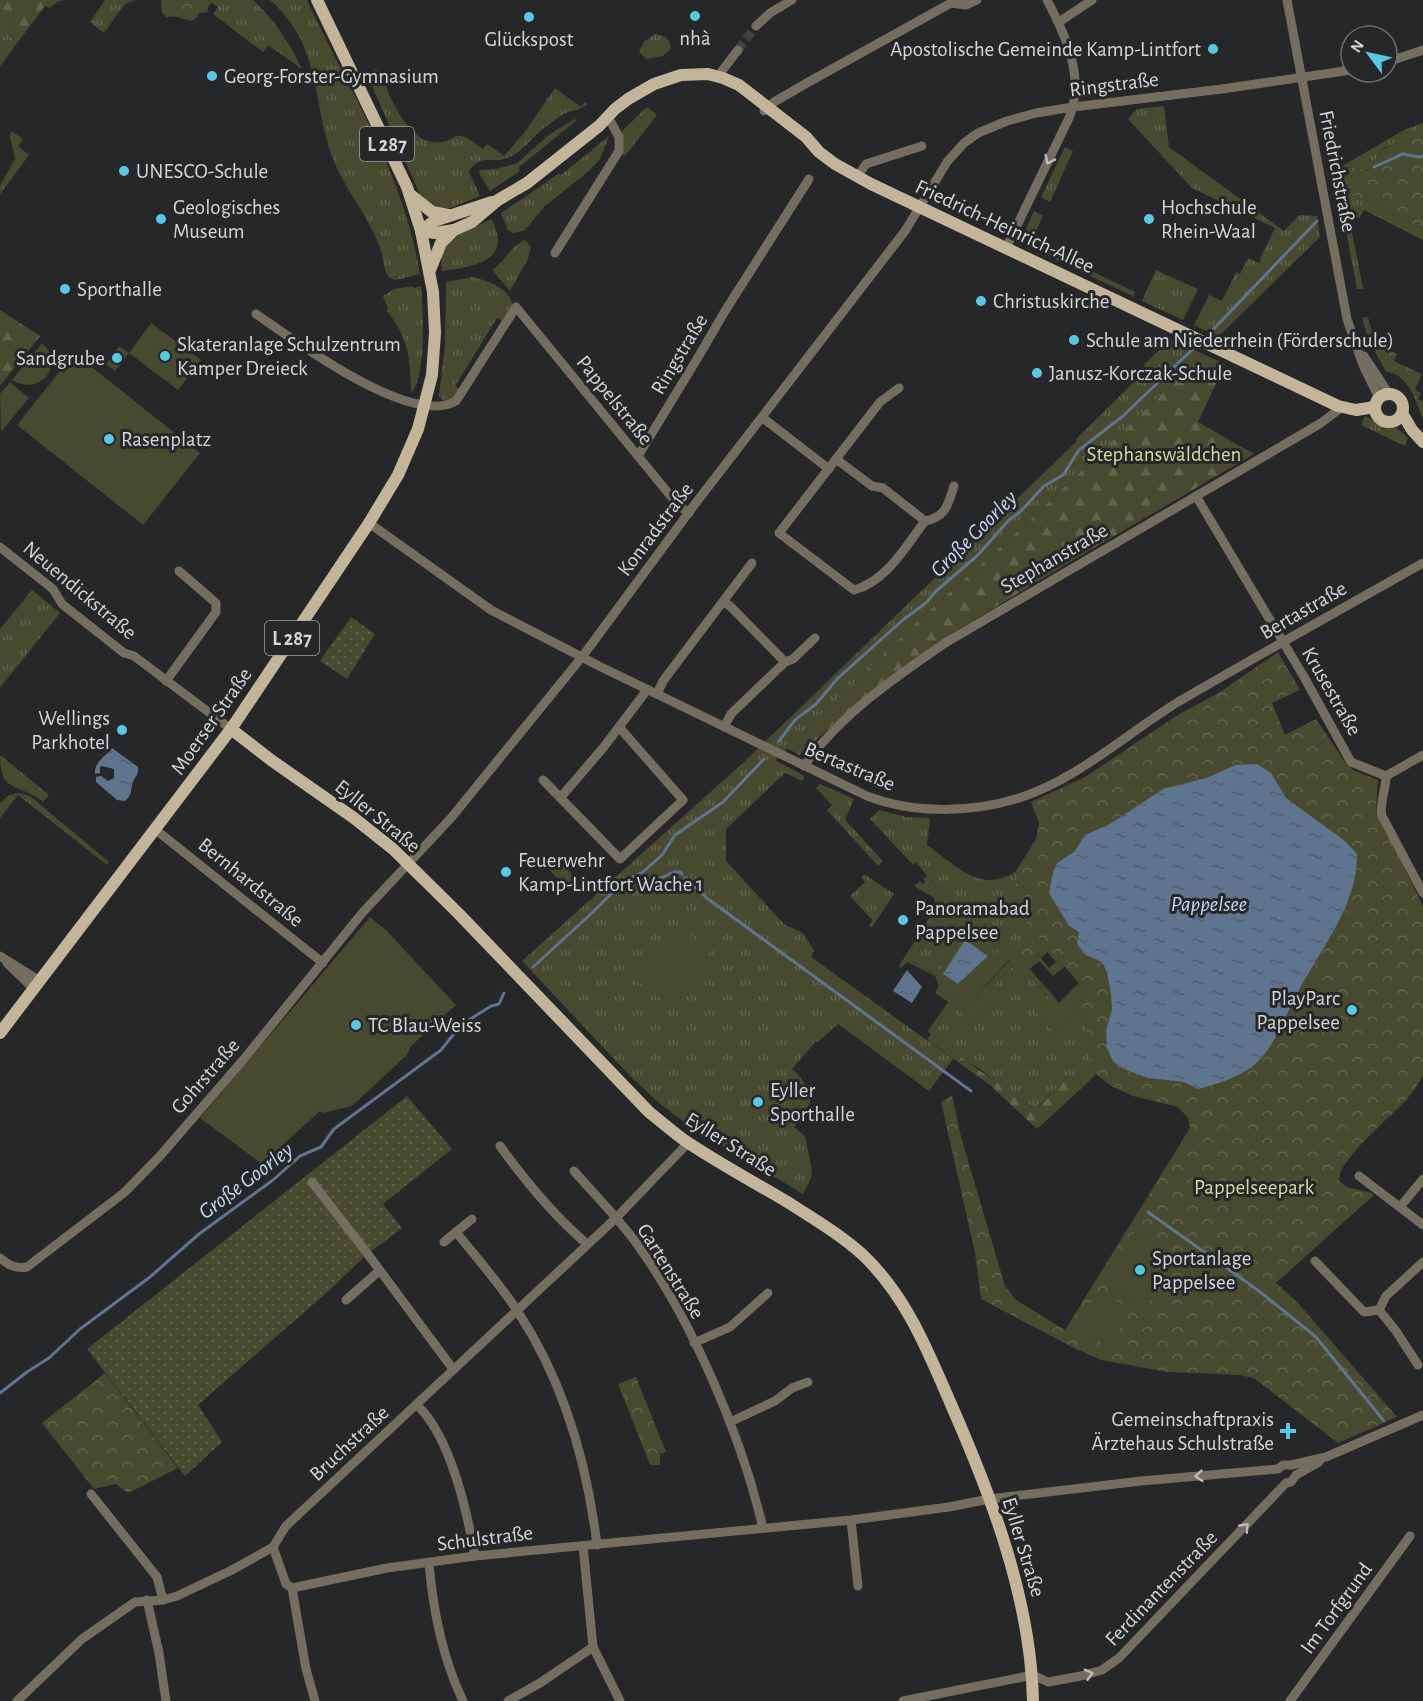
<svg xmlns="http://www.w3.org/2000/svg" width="1423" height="1701" viewBox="0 0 1423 1701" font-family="'Alegreya Sans',sans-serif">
	<defs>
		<pattern id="grass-tufts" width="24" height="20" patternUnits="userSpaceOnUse" patternTransform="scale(1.5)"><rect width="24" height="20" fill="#474a2e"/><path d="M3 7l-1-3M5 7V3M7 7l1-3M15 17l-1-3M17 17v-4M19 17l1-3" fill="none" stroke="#61634c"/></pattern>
		<pattern id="forest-firs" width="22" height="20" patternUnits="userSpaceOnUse" patternTransform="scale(1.5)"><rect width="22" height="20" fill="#474a2e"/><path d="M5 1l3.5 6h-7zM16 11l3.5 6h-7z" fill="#61634c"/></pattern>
		<pattern id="park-crowns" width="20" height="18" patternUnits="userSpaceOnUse" patternTransform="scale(1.5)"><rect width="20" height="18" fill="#474a2e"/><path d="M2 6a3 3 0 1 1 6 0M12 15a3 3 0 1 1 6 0" fill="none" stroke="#61634c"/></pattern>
		<pattern id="garden-dots" width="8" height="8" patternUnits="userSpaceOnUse" patternTransform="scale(1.5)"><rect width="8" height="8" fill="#474a2e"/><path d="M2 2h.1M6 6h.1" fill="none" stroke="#61634c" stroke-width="1.8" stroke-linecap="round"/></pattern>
		<pattern id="water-ripples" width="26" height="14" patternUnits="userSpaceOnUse" patternTransform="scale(1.5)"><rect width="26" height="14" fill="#5f748e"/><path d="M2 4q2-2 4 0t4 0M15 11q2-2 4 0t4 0" fill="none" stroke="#535f6f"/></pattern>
	</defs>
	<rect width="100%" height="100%" fill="#252729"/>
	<g fill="url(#grass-tufts)">
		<path d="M105,0H136L125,4L104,33L90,22Z"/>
		<path d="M208,0H253C275,20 289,42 302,69L268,45L263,52L213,14L218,7Z"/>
		<path d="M270,0H307C350,93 403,171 420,274C412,275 400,281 392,279C384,276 384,262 382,254C372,219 344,190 332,156C312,99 321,45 270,0Z"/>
		<path d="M0,9L10,11L15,15V19L9,30L11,37L18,42L0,66Z"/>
		<path d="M655,34C665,36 672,39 670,50L663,56L646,59L639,51L644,42Z"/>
		<path d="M375,69L382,73C387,95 408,140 433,142C461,145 448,122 483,149L487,144L504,156L524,133L555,88L581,107L585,102L588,104C582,108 578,110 571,111C563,113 554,121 547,126C533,135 523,153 507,158C491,164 481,153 469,171L470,174L480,196L445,210H439L422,199L367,75Z"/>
		<path d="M1164,106L1169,147L1284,231L1299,215L1317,216L1320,237L1218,337L1194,325L1209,295L1222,301L1236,272L1240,274L1248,258L1259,263L1261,261L1260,259L1275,228L1192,188L1128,119L1137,109Z"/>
		<path d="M647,107L657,115L625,156L621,154L623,146L622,131Z"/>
		<path d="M575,119L577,120L518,168L520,171L490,191L479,173L480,170L497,169L517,163L550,134Z"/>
		<path d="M1423,123V137L1398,142L1382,149L1369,170L1342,166L1404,130Z"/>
		<path d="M11,131L23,139L18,146L29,155L0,194V186L15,159L10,137Z"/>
		<path d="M609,136L600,159L589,171L545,206L524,231L513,233L508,230L501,213C520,200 540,187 559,173L561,175Z"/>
		<path d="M1065,147L1073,151L1050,202L1041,197Z"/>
		<path d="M1354,196L1423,229V240L1364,210L1359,218L1350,219L1351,224L1344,222L1341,203Z"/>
		<path d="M1034,211L1043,216L1031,242L1135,292L1133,296L1020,243Z"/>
		<path d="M491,219C515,261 472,267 442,271C436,239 468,231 491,219Z"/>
		<path d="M1345,225L1351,227L1363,289H1357Z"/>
		<path d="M525,240L531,247L528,259L510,291L492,270C504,262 511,246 525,240Z"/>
		<path d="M1156,270L1198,289L1183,320L1142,301Z"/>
		<path d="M473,277C488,281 510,288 512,305L502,321L497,318L455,386L459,389L452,399L444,401L439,396L445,344L446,282Z"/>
		<path d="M413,286L414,288L421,286C423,306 427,380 411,392C410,357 409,338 386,310L388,309L383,296L394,289Z"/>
		<path d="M1368,317L1375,344L1397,354L1394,361L1422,374L1415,390L1421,393L1418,399L1423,401V419C1416,401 1408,373 1386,372L1367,336L1362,318Z"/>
		<path d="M1170,339L1203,354L1028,522L923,616L775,760L803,775L804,778L802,781L785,773L726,829V861L785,925L802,932L814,950L811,957L953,1059L929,1091L838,1024L818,1042L816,1041L792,1069L799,1075L812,1095L809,1105L794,1127L805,1136L812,1170L811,1178L803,1194L688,1125L659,1103L632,1078L522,961L745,761L1077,441L1076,439L1147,369L1144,365Z"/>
		<path d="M1365,416L1383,426L1397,428L1408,438L1405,446L1361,425Z"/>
		<path d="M32,590L60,613L0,688V629Z"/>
		<path d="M0,755L49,795L43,802C19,782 0,795 0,755Z"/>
		<path d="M820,784L854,799L845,820L883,861L878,866L827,810L832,805L816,788Z"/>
		<path d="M20,793L30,796L109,862L107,865L18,795L0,818V803L9,795Z"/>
		<path d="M879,810L906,817L930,818L927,845C956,865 980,895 1016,871V911L1059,959L1056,962L1048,952L1013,956L984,922L941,893L916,862L913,865L870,819Z"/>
		<path d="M557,858L576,879L566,888L547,867Z"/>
		<path d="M864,874L894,894L872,927L869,926L872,920L850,896L865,882L861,877Z"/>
		<path d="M936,918L946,924L947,923L957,925L969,921L971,922L937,975L913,962Z"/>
		<path d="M977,922L1001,949L996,955L968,936Z"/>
		<path d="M1004,953L1010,959L964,1009L953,1000Z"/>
		<path d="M1011,967L1024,976L1027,973L1049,998L1055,1033L1069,1020L1076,1005L1082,1000L1092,1061L1096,1074L1084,1086L1069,1075L1036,1109L1000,1086L979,1068L962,1059L931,1034L953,1004L972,1022L990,989Z"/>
	</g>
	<g fill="url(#forest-firs)">
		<path d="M0,0H65L57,2L50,8L45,6L18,42L10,35L9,30L15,19V15L10,11L0,9Z"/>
		<path d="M0,310L40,336L0,386Z"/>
		<path d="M1203,354L1225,364L1198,422L1254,454L1075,559L941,640L875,688L799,755L787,748L923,616L1028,522Z"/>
		<path d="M931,1034C964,1061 999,1083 1033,1108L1039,1107L1069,1075L1084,1086L1037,1129L990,1085L927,1040Z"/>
	</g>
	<g fill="url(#park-crowns)">
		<path d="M161,0H208L212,3L209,5L207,12L199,13C193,26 187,19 177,17C173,16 170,17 166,17L162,12Z"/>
		<path d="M1423,137V229L1354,196L1341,203L1333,165L1369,170L1382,150L1398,142Z"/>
		<path d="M1278,652L1300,690L1272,703L1285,735L1316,719L1345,762L1353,770L1378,780L1376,808L1379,816L1423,906V1076C1418,1084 1413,1092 1407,1099C1392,1116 1339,1159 1339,1180C1349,1193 1362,1187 1374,1195L1276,1283L1298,1303L1397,1417L1338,1443L1254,1378L1239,1375L1168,1372L1101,1360L1070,1346L981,1299L975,1253L941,1102L952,1095L961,1137L1005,1286L1016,1300L1065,1330L1190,1128L1188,1118L1178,1107L1133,1096L1111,1086L1096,1074L1092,1061L1079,983L1016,911V871L1036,839L1039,823L1031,802L1085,777L1176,716L1220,692Z"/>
		<path d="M1034,938L1044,949L1027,965L1016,954Z"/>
		<path d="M105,1373L178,1468L128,1493L116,1484L94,1489L42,1423Z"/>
		<path d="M636,1377L666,1452L660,1454V1465H650L618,1384Z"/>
	</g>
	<g fill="url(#garden-dots)">
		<path d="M351,617L375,634L347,679L320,661Z"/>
		<path d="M407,1096L452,1149L383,1204L402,1228L365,1256L332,1288L198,1405L222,1442L185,1476L87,1349Z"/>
	</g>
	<g fill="#474a2e" fill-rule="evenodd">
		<path d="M151,323L201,360L178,390L129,353L115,371L106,364L119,346L129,353Z"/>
		<path d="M42,343C66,365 40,397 12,380Z"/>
		<path d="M74,353L200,453L143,525L17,425Z"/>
		<path d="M10,382L29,398L1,432L0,394Z"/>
		<path d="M927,876L941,893L984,922L1013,956L1034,935L1049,951L1041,958L1049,968L1059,959L1065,966L1053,976L1039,961L1030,969L1059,1003L1079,983L1082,1000L1076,1005L1078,1013L1055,1033L1035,1011L1049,998L1028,974L1024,976L1011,967L990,989L996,1001L972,1022L953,1004L931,1034L928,1031L948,1002L935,993L939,986L935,976L907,962L901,968L899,966L933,912L930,910L935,903L934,898L914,886L920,881L923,884L925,882L923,879ZM936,918L946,925L948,923L955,928L957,925L963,929L968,921L971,923L936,975L913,962ZM977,923L1001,949L995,954L968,936ZM1034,938L1044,950L1027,965L1017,954ZM1004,953L1010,960L964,1009L954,999Z"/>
		<path d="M370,917L386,930L456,1005L411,1046L407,1055L352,1106L323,1113L320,1111L262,1164L200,1118Z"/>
		<path d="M675,925L711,951L671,1006L635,980Z"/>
		<path d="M1135,1232L1176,1257L1145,1308L1104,1283Z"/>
		<path d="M1099,1290L1131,1309L1109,1347L1076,1327Z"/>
	</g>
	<g fill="url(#water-ripples)">
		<path d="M112,748L138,767C139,775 136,775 133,782C130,790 133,794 125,801L117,800L96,782V777L101,776L108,781L114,778V769L102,766L100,767V773L95,774C94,762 105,757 112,748Z"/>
		<path d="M1257,764L1271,773L1286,798L1345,841L1357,854C1358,905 1321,948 1298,992C1285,1016 1275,1048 1253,1066C1236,1078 1218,1084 1198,1089L1184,1082L1148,1078L1119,1067L1112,1059L1107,1048L1106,1031L1112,1009L1111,994L1107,972L1102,962L1086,955L1077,944L1079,932L1069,926L1049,893L1052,877L1057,863L1074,852L1085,835L1110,824L1163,789L1206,778L1236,765Z"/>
		<path d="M965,940L988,956L958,984L943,974Z"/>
		<path d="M907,970L922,987L912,1003L893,991Z"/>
	</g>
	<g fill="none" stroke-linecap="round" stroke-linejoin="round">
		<g stroke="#5f748e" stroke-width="3">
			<path d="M1374,167L1403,154L1419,157L1423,156"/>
			<path d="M1204,339L1317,221"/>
			<path d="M779,741L795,720L816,704L837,679L904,619L927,602L935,592L978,555L1009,520L1020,512L1044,486L1063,475L1079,450L1123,416L1199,343"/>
			<path d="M685,878L708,899L971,1091"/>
			<path d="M625,881L650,883L674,872H680L682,874"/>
			<path d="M533,967L594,911L614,891L625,881L643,872L662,855L675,835L723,802L764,759"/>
			<path d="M1148,1212L1259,1291L1316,1337L1384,1421"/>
			<path d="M0,1393L27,1372L49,1358L80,1329L150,1277L199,1234L273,1180L300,1156L321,1147L334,1129L441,1050L461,1025L491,1006L499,1004L504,993"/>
		</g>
		<path stroke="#3f4143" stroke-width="9" stroke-dasharray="9 4.5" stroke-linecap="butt" d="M738,50L756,26"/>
		<g stroke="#746e61" stroke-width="9">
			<path d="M1287,0L1347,319L1363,365L1379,398"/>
			<path d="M1059,22L1092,0"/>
			<path d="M756,26L770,13L792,0"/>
			<path d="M1387,62L1423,50"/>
			<path d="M718,76L738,50"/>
			<path d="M764,111L774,102L805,84L951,3L966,5L977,0"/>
			<path d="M857,177L866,164L922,146"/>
			<path d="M1006,248L1069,118C1086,79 1065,34 1047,0"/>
			<path d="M555,253L619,151V137L608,117"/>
			<path d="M256,314C294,340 411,428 456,401L516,307L678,505L689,513"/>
			<path d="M1364,356L1389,394"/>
			<path d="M899,388L880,402L779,533L854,590C887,581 906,546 925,521"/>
			<path d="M763,418L829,469"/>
			<path d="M638,456L700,354L725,311L809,179"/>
			<path d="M836,459L872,486L883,488L925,521C946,517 948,505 954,486"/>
			<path d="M1196,496L1304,677L1351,762L1386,776C1386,790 1379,803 1382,816L1423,893"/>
			<path d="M369,523L491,610L599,666L867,796C914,814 971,813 1019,798C1078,779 1126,734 1178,702C1259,655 1341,609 1423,563"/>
			<path d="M0,547L53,589L62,604L124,653L134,656L231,729"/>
			<path d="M724,602L730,606L785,662"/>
			<path d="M166,681L216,612V603L179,571"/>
			<path d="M657,694L663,681L752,563"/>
			<path d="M724,727L731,714L785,662L793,659L815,638"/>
			<path d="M804,766C840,715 894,678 945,643L1321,423L1342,407"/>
			<path d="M1386,776L1423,755"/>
			<path d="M543,780L620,859L683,800L619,727"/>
			<path d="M561,797L603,748L647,690"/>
			<path d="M156,830L323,963"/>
			<path d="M0,956L40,981"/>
			<path d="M7,963L34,989"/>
			<path d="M500,1146C526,1182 553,1215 587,1244"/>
			<path d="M574,1171C595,1195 618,1218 637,1244C693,1322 741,1435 763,1528"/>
			<path d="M1359,1176L1423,1225"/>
			<path d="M312,1182L367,1253L453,1369"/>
			<path d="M1400,1207L1423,1179"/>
			<path d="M472,1219L456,1232C477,1258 500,1284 518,1312C564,1382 587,1463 597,1545"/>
			<path d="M444,1242L456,1232"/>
			<path d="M0,1258C9,1265 15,1269 27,1267L125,1192L160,1156L244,1059L363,912L451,818L582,657L695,504L905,231L947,162L964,143L978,133L1007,121L1036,113L1073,107L1222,89L1351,70"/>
			<path d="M1315,1261L1364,1312L1379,1310"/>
			<path d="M346,1300L379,1271"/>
			<path d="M694,1343L730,1327L768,1293"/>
			<path d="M1418,1365L1396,1331L1379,1310L1386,1296L1423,1262"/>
			<path d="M417,1405C451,1437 467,1512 475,1556"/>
			<path d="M730,1422L775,1401L792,1388L808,1382"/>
			<path d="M91,1494L157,1577L163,1600"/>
			<path d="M851,1520L858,1586"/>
			<path d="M583,1546L593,1647L620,1701"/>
			<path d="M273,1547L286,1584L292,1588L387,1568L475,1556L851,1520L949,1507L989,1499L1141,1481L1278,1469L1283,1465H1291L1326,1457L1423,1415"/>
			<path d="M429,1563C433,1611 442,1657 463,1701"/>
			<path d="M292,1588L306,1669L315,1701"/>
			<path d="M147,1600L159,1653L166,1701"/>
			<path d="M17,1701L82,1639L135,1602L163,1600L177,1596L232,1570L273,1547L286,1526L616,1218L688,1143"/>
			<path d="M508,1701L540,1683L593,1647"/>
			<path d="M903,1701L1033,1675L1048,1682L1081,1676L1102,1670L1119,1658L1286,1483L1291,1482L1296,1475L1319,1462"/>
			<path d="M1290,1701L1410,1536"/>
		</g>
		<g stroke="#c2b59a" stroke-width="12">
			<path d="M412,196L432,212L448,215"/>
			<path d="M421,231L434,221L492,202"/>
			<path d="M421,231L435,233L454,230"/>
			<path d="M430,270L441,243L454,230L472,222L498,200L527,183L599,126L615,109L628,99L654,84L681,75L708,74L723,78L739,85L806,137L819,152L835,164L871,184L1338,406L1356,410L1375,407"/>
			<circle cx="1389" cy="408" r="14"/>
			<path d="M1402,413L1412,430L1423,442"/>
			<path d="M231,729L271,760L354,818L393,849L459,914L649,1112C660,1121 672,1131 684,1140C718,1163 754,1182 789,1203C814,1219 841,1235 863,1255C906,1296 927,1349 950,1402C991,1495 1031,1599 1033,1701"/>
			<path d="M0,1033L231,729L369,523L398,475L418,429L432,375L435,333L433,292L421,231L407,187L317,0"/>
		</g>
	</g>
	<defs><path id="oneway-chevron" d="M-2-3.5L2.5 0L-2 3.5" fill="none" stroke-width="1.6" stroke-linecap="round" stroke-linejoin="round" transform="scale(1.5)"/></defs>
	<g stroke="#bcbcba">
		<use href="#oneway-chevron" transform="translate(1049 160) rotate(116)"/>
		<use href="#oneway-chevron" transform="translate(1199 1476) rotate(175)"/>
		<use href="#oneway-chevron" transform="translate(1245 1527) rotate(-47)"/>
		<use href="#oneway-chevron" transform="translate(1089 1674) rotate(-15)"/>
	</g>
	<g fill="#57c9e2" stroke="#252729" stroke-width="2">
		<circle cx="695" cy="16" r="6"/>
		<circle cx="529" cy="17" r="6"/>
		<circle cx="1213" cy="49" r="6"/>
		<circle cx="212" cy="76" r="6"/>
		<circle cx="124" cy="171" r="6"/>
		<circle cx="161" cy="219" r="6"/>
		<circle cx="1149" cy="219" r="6"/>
		<circle cx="65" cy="289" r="6"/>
		<circle cx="981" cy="301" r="6"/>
		<circle cx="1074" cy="340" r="6"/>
		<circle cx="165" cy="356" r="6"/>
		<circle cx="117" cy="358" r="6"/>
		<circle cx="1037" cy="373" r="6"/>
		<circle cx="109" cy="439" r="6"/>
		<circle cx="122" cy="730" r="6"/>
		<circle cx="506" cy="872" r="6"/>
		<circle cx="903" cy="920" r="6"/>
		<circle cx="1352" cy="1010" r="6"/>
		<circle cx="356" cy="1025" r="6"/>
		<circle cx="758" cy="1102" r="6"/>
		<circle cx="1140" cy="1270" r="6"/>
		<path d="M1285 1422h6v6h6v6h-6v6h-6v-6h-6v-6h6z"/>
	</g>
	<g text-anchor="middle" stroke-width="6" stroke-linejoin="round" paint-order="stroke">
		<g fill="#252729" stroke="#a0a2a3" stroke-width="1.5">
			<rect x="360" y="127" width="54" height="34" rx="4.5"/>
			<rect x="265" y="621" width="54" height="34" rx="4.5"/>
		</g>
		<g font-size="20" font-weight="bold" fill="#d4d6d7">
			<text x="387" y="151">L 287</text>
			<text x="292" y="645">L 287</text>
		</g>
		<g font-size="21" fill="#d4d6d7" stroke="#252729" text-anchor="start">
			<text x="695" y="45" text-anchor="middle">nhà</text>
			<text x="529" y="46" text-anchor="middle">Glückspost</text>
			<text x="1201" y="56" text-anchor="end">Apostolische Gemeinde Kamp-Lintfort</text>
			<text x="224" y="83">Georg-Forster-Gymnasium</text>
			<text x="136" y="178">UNESCO-Schule</text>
			<text x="173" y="214">Geologisches<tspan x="173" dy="24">Museum</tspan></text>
			<text x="1161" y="214">Hochschule<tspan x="1161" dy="24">Rhein-Waal</tspan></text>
			<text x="77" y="296">Sporthalle</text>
			<text x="993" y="308">Christuskirche</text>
			<text x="1086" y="347">Schule am Niederrhein (Förderschule)</text>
			<text x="177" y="351">Skateranlage Schulzentrum<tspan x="177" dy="24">Kamper Dreieck</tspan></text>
			<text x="105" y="365" text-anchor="end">Sandgrube</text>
			<text x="1049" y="380">Janusz-Korczak-Schule</text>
			<text x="121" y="446">Rasenplatz</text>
			<text x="110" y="725" text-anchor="end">Wellings<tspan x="110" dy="24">Parkhotel</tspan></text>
			<text x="518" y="867">Feuerwehr<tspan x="518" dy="24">Kamp-Lintfort Wache 1</tspan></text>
			<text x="915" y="915">Panoramabad<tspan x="915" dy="24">Pappelsee</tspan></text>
			<text x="1340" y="1005" text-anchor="end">PlayParc<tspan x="1340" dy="24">Pappelsee</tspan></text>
			<text x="368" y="1032">TC Blau-Weiss</text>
			<text x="770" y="1097">Eyller<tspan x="770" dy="24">Sporthalle</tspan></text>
			<text x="1152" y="1265">Sportanlage<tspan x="1152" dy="24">Pappelsee</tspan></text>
			<text x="1274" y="1426" text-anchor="end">Gemeinschaftpraxis<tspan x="1274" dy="24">Ärztehaus Schulstraße</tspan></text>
		</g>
		<g font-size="21" fill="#d4d6d7" stroke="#252729">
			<text transform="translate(1114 84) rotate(-7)" y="7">Ringstraße</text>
			<text transform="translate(1338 171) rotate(79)" y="7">Friedrichstraße</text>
			<text transform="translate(1005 226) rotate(25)" y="7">Friedrich-Heinrich-Allee</text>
			<text transform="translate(679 354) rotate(-59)" y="7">Ringstraße</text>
			<text transform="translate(615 400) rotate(51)" y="7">Pappelstraße</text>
			<text transform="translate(655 529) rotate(-53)" y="7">Konradstraße</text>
			<text transform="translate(1054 558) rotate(-30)" y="7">Stephanstraße</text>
			<text transform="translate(80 590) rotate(40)" y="7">Neuendickstraße</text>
			<text transform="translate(1303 610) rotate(-30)" y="7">Bertastraße</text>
			<text transform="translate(1332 691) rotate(60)" y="7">Krusestraße</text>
			<text transform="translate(211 721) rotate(-55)" y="7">Moerser Straße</text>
			<text transform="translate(850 766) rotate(23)" y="7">Bertastraße</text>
			<text transform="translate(378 816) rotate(39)" y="7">Eyller Straße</text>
			<text transform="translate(251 882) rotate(39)" y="7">Bernhardstraße</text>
			<text transform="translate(205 1076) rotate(-49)" y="7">Gohrstraße</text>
			<text transform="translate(731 1144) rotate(32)" y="7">Eyller Straße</text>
			<text transform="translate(671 1271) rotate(58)" y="7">Gartenstraße</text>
			<text transform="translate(349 1443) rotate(-43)" y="7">Bruchstraße</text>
			<text transform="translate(485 1538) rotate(-7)" y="7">Schulstraße</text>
			<text transform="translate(1024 1547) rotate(73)" y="7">Eyller Straße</text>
			<text transform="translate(1161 1588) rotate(-46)" y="7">Ferdinantenstraße</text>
			<text transform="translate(1336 1608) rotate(-54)" y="7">Im Torfgrund</text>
		</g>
		<g font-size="21" fill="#d3dba0" stroke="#252729">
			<text x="1164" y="461">Stephanswäldchen</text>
			<text x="1254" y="1194">Pappelseepark</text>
		</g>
		<g font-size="22" font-style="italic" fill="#c5dcf8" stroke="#252729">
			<text transform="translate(973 533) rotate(-45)" y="8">Große Goorley</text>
			<text x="1209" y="911">Pappelsee</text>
			<text transform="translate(245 1180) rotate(-37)" y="8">Große Goorley</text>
		</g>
	</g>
	<g transform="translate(1369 54) rotate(303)"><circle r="28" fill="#252729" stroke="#6b6d6f" stroke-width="1.5"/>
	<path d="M0-4.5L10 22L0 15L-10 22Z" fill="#57c9e2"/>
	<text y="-9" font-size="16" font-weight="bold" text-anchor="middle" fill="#d4d6d7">N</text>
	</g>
</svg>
